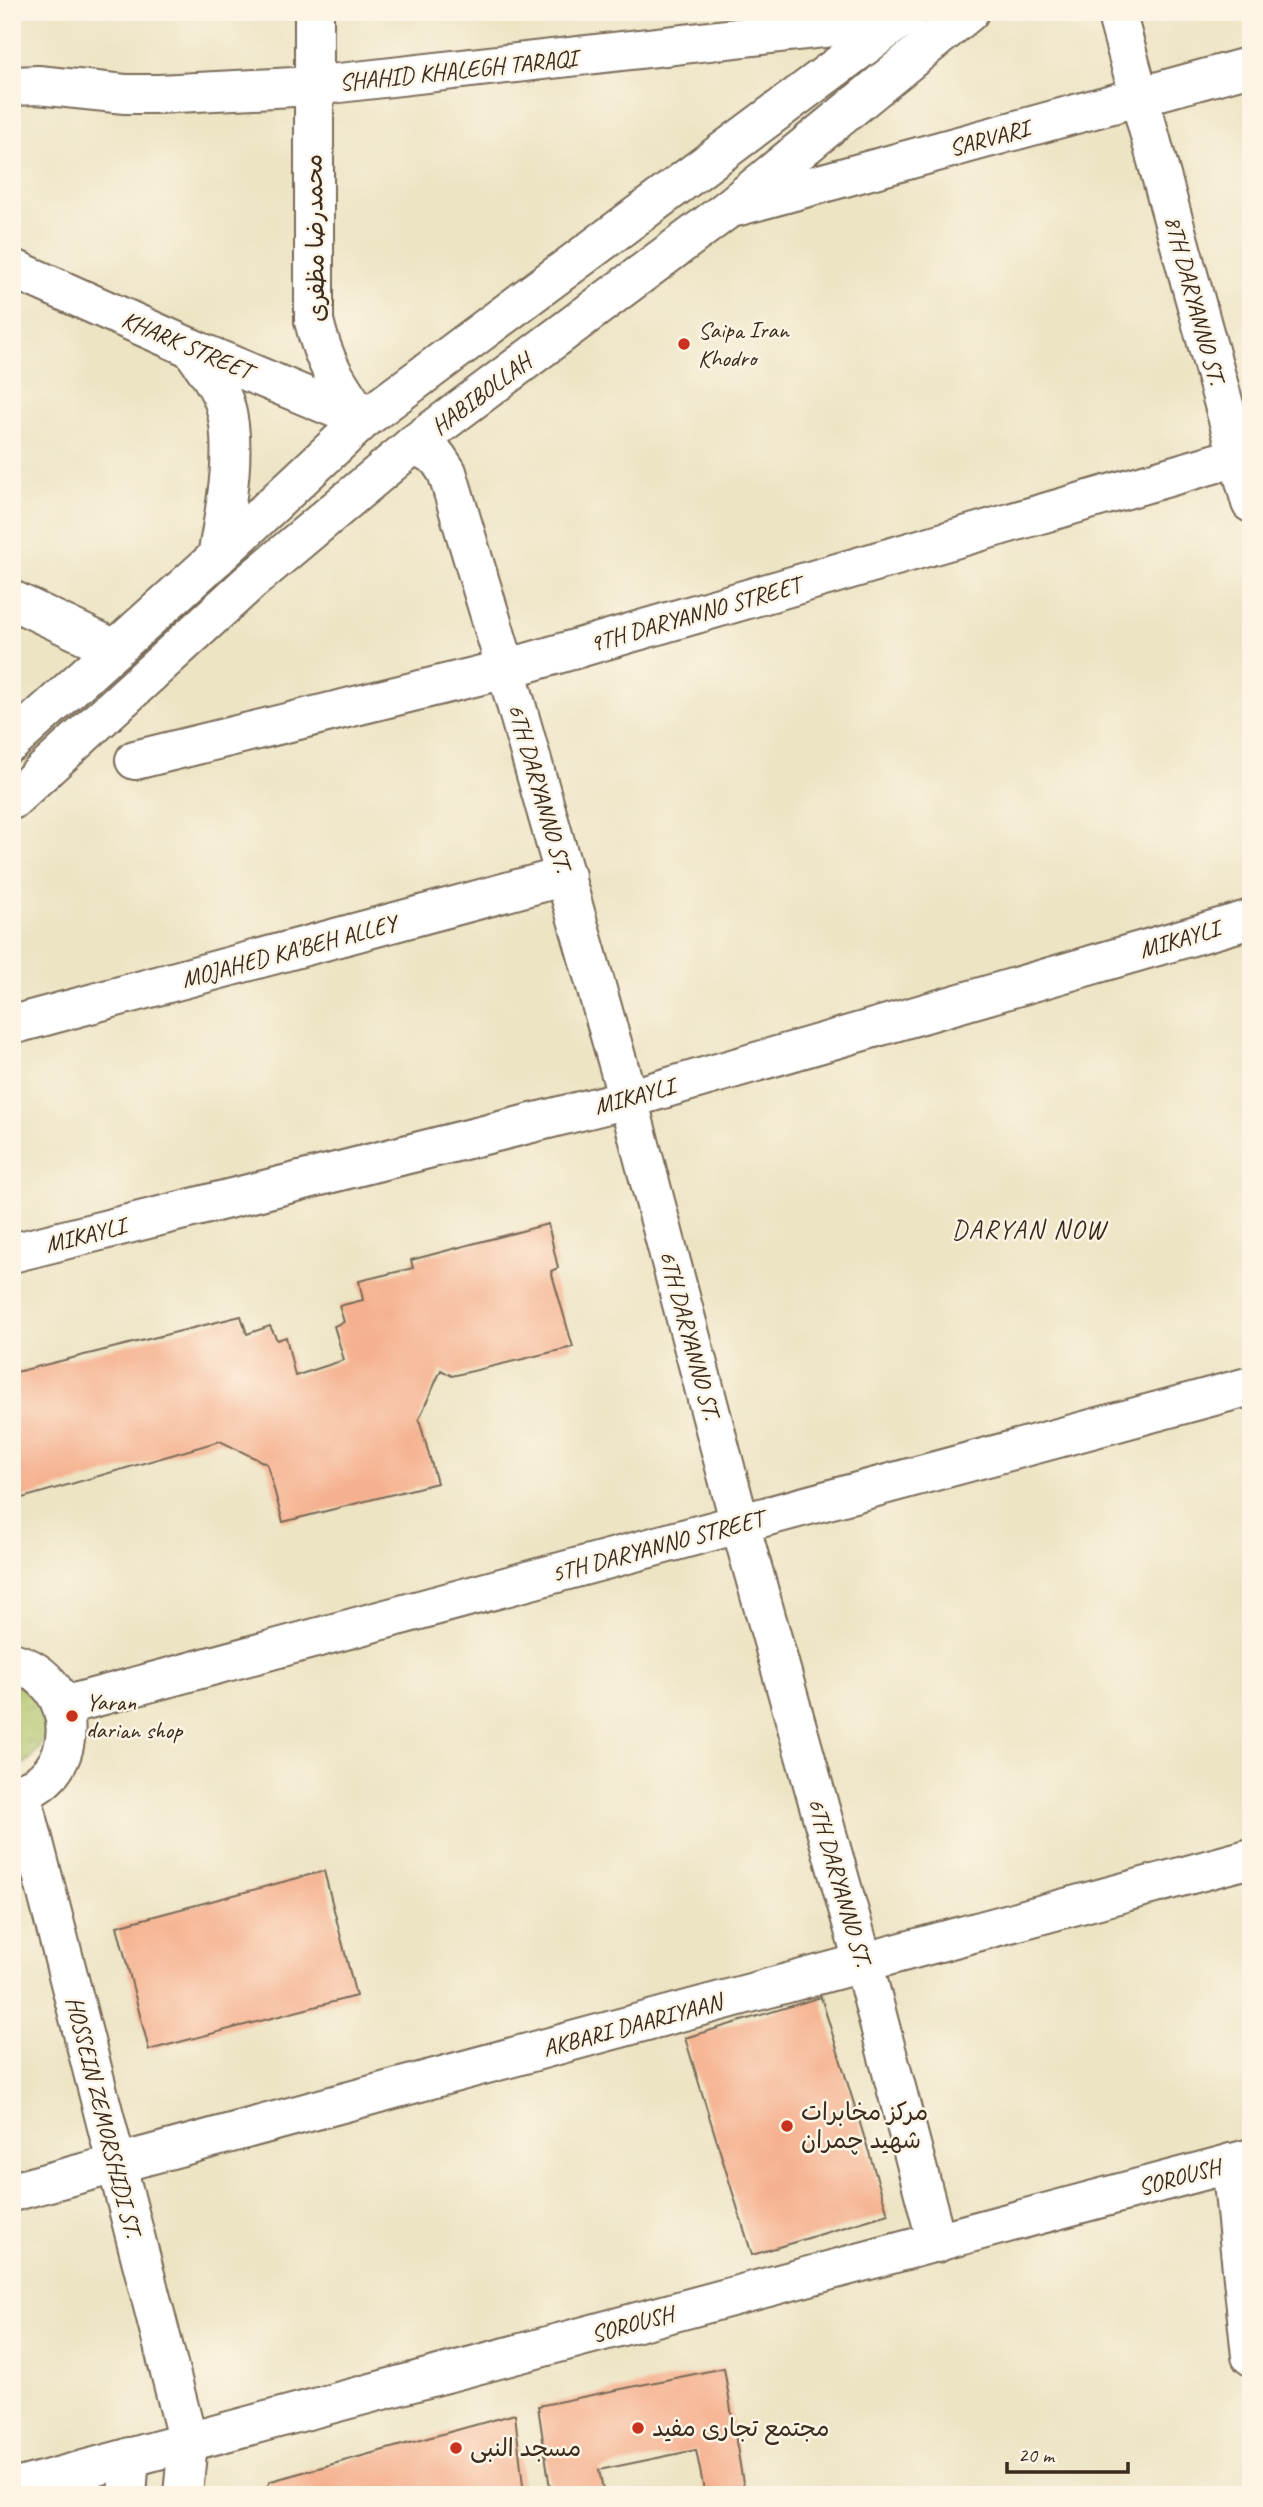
<svg xmlns="http://www.w3.org/2000/svg" width="1263" height="2507" viewBox="0 0 1263 2507" font-family="Caveat,'Playpen Sans Arabic',sans-serif">
	<defs>
		<pattern id="grass-tufts" width="24" height="20" patternUnits="userSpaceOnUse" patternTransform="scale(1.75)"><rect width="24" height="20" fill="#acc165"/><path d="M3 7l-1-3M5 7V3M7 7l1-3M15 17l-1-3M17 17v-4M19 17l1-3" fill="none" stroke="#8d9d53"/></pattern>
	</defs>
	<rect width="100%" height="100%" fill="#fcf5e5"/>
	<filter id="ink" filterUnits="userSpaceOnUse"><feTurbulence type="fractalNoise" baseFrequency=".0143" numOctaves="2"/><feDisplacementMap in="SourceGraphic" scale="14" xChannelSelector="R" yChannelSelector="G"/><feConvolveMatrix kernelMatrix="1 2 1 2 8 2 1 2 1" color-interpolation-filters="sRGB"/></filter>
	<filter id="wash" filterUnits="userSpaceOnUse"><feTurbulence type="fractalNoise" baseFrequency=".00686" numOctaves="4" result="noise"/><feDisplacementMap in="SourceGraphic" scale="28" xChannelSelector="R" yChannelSelector="G"/><feGaussianBlur stdDeviation="1.57" result="paint"/><feColorMatrix in="noise" values="0 0 0 0 0 0 0 0 0 0 0 0 0 0 0 0 0 1.4 0 .05"/><feComposite in="paint" operator="in"/></filter>
	<g filter="url(#wash)">
		<rect width="100%" height="100%" fill="#ede4c4"/>
		<path fill="url(#grass-tufts)" stroke="#747642" stroke-width="2" d="M12,1684C59,1695 55,1755 12,1769Z"/>
		<g id="blocks">
			<g fill="#f5b18f">
				<path d="M548,1224L558,1268L551,1271L573,1347L452,1376L441,1370L419,1419L437,1483L283,1522L267,1464L220,1441L12,1501V1373L241,1316L247,1334L270,1326L277,1340L286,1337L295,1376L344,1360L334,1326L344,1322L339,1306L363,1300L359,1281L413,1268L411,1260Z"/>
				<path d="M324,1871L356,1996L149,2050L117,1926Z"/>
				<path d="M821,1997L888,2214L752,2255L685,2038Z"/>
				<path d="M724,2368L745,2495H705L696,2450L599,2470L604,2495H551L538,2406Z"/>
				<path d="M515,2414L524,2495H260L271,2481Z"/>
			</g>
		</g>
	</g>
	<g filter="url(#ink)">
		<use href="#blocks" fill-opacity="0" stroke="#796b58" stroke-width="2"/>
		<g fill="none" stroke-linecap="round" stroke-linejoin="round">
			<defs>
				<g id="minor">
					<path d="M314,12V321C325,366 338,383 363,420"/>
					<path d="M1116,12L1251,503"/>
					<path d="M12,86L38,85L125,94H158L313,86L903,19L901,12"/>
					<path d="M728,209L1251,66"/>
					<path d="M12,268L191,348L363,420"/>
					<path d="M191,348C203,365 219,385 225,405C238,450 225,511 217,557"/>
					<path d="M414,444L437,457L447,472L506,669L628,1099L740,1524L863,1962L937,2243"/>
					<path d="M12,600L115,649"/>
					<path d="M135,760L506,669L1251,453"/>
					<path d="M12,1025L566,876"/>
					<path d="M12,1253L628,1099L1251,919"/>
					<path d="M12,1662C84,1680 83,1782 12,1794"/>
					<path d="M63,1706L1251,1386"/>
					<path d="M21,1792L188,2442"/>
					<path d="M1231,2163L1251,2356"/>
					<path d="M12,2192L1251,1858"/>
				</g>
				<g id="major">
					<path d="M12,742L217,557L363,420L910,12"/>
					<path d="M12,800L250,582L414,444L728,209L969,12"/>
					<path d="M12,2489L1251,2158"/>
					<path d="M127,2495L130,2457"/>
					<path d="M183,2495L188,2442"/>
				</g>
			</defs>
			<use href="#minor" stroke="#796b58" stroke-width="42"/>
			<use href="#major" stroke="#796b58" stroke-width="42"/>
			<use href="#minor" stroke="#fff" stroke-width="38"/>
			<use href="#major" stroke="#fff" stroke-width="38"/>
		</g>
	</g>
	<g fill="#c8321e" stroke="#fcf5e5" stroke-width="2.5">
		<circle cx="684" cy="344" r="7"/>
		<circle cx="72" cy="1716" r="7"/>
		<circle cx="787" cy="2126" r="7"/>
		<circle cx="638" cy="2428" r="7"/>
		<circle cx="456" cy="2448" r="7"/>
	</g>
	<g text-anchor="middle" stroke-width="5" stroke-linejoin="round" paint-order="stroke">
		<g font-size="24" fill="#3b2a1e" stroke="#fcf5e5">
			<text transform="translate(458 70) rotate(-6)" y="8">SHAHID KHALEGH TARAQI</text>
			<text transform="translate(989 138) rotate(-15)" y="8">SARVARI</text>
			<text transform="translate(315 238) rotate(-91)" y="8">محمدرضا مظفری</text>
			<text transform="translate(1195 300) rotate(75)" y="8">8TH DARYANNO ST.</text>
			<text transform="translate(187 345) rotate(23)" y="8">KHARK STREET</text>
			<text transform="translate(481 394) rotate(-37)" y="8">HABIBOLLAH</text>
			<text transform="translate(695 614) rotate(-16)" y="8">9TH DARYANNO STREET</text>
			<text transform="translate(540 788) rotate(74)" y="8">6TH DARYANNO ST.</text>
			<text transform="translate(1179 939) rotate(-16)" y="8">MIKAYLI</text>
			<text transform="translate(289 951) rotate(-15)" y="8">MOJAHED KA'BEH ALLEY</text>
			<text transform="translate(634 1096) rotate(-15)" y="8">MIKAYLI</text>
			<text transform="translate(85 1235) rotate(-14)" y="8">MIKAYLI</text>
			<text transform="translate(690 1335) rotate(75)" y="8">6TH DARYANNO ST.</text>
			<text transform="translate(657 1546) rotate(-15)" y="8">5TH DARYANNO STREET</text>
			<text transform="translate(840 1882) rotate(74)" y="8">6TH DARYANNO ST.</text>
			<text transform="translate(632 2025) rotate(-15)" y="8">AKBARI DAARIYAAN</text>
			<text transform="translate(104 2117) rotate(76)" y="8">HOSSEIN ZEMORSHIDI ST.</text>
			<text transform="translate(1179 2177) rotate(-15)" y="8">SOROUSH</text>
			<text transform="translate(632 2324) rotate(-15)" y="8">SOROUSH</text>
		</g>
		<g font-size="24" fill="#3b2a1e" stroke="#fcf5e5" text-anchor="start">
			<text x="698" y="338">Saipa Iran<tspan x="698" dy="28">Khodro</tspan></text>
			<text x="86" y="1710">Yaran<tspan x="86" dy="28">darian shop</tspan></text>
			<text x="801" y="2120">مرکز مخابرات<tspan x="801" dy="28">شهید چمران</tspan></text>
			<text x="652" y="2436">مجتمع تجاری مفید</text>
			<text x="470" y="2456">مسجد النبی</text>
		</g>
		<g font-size="26" letter-spacing="2" fill="#3b2a1e" stroke="#fcf5e5">
			<text x="1029" y="1238">DARYAN NOW</text>
		</g>
	</g>
	<rect width="1263" height="2507" fill="none" stroke="#fcf5e5" stroke-width="42"/>
	<path d="M1007 2462v10h121v-10" fill="none" stroke="#3b2a1e" stroke-width="3.5"/>
	<text x="1018" y="2462" font-size="21" fill="#3b2a1e" stroke="#fcf5e5" stroke-width="5" paint-order="stroke">20 m</text>
</svg>
